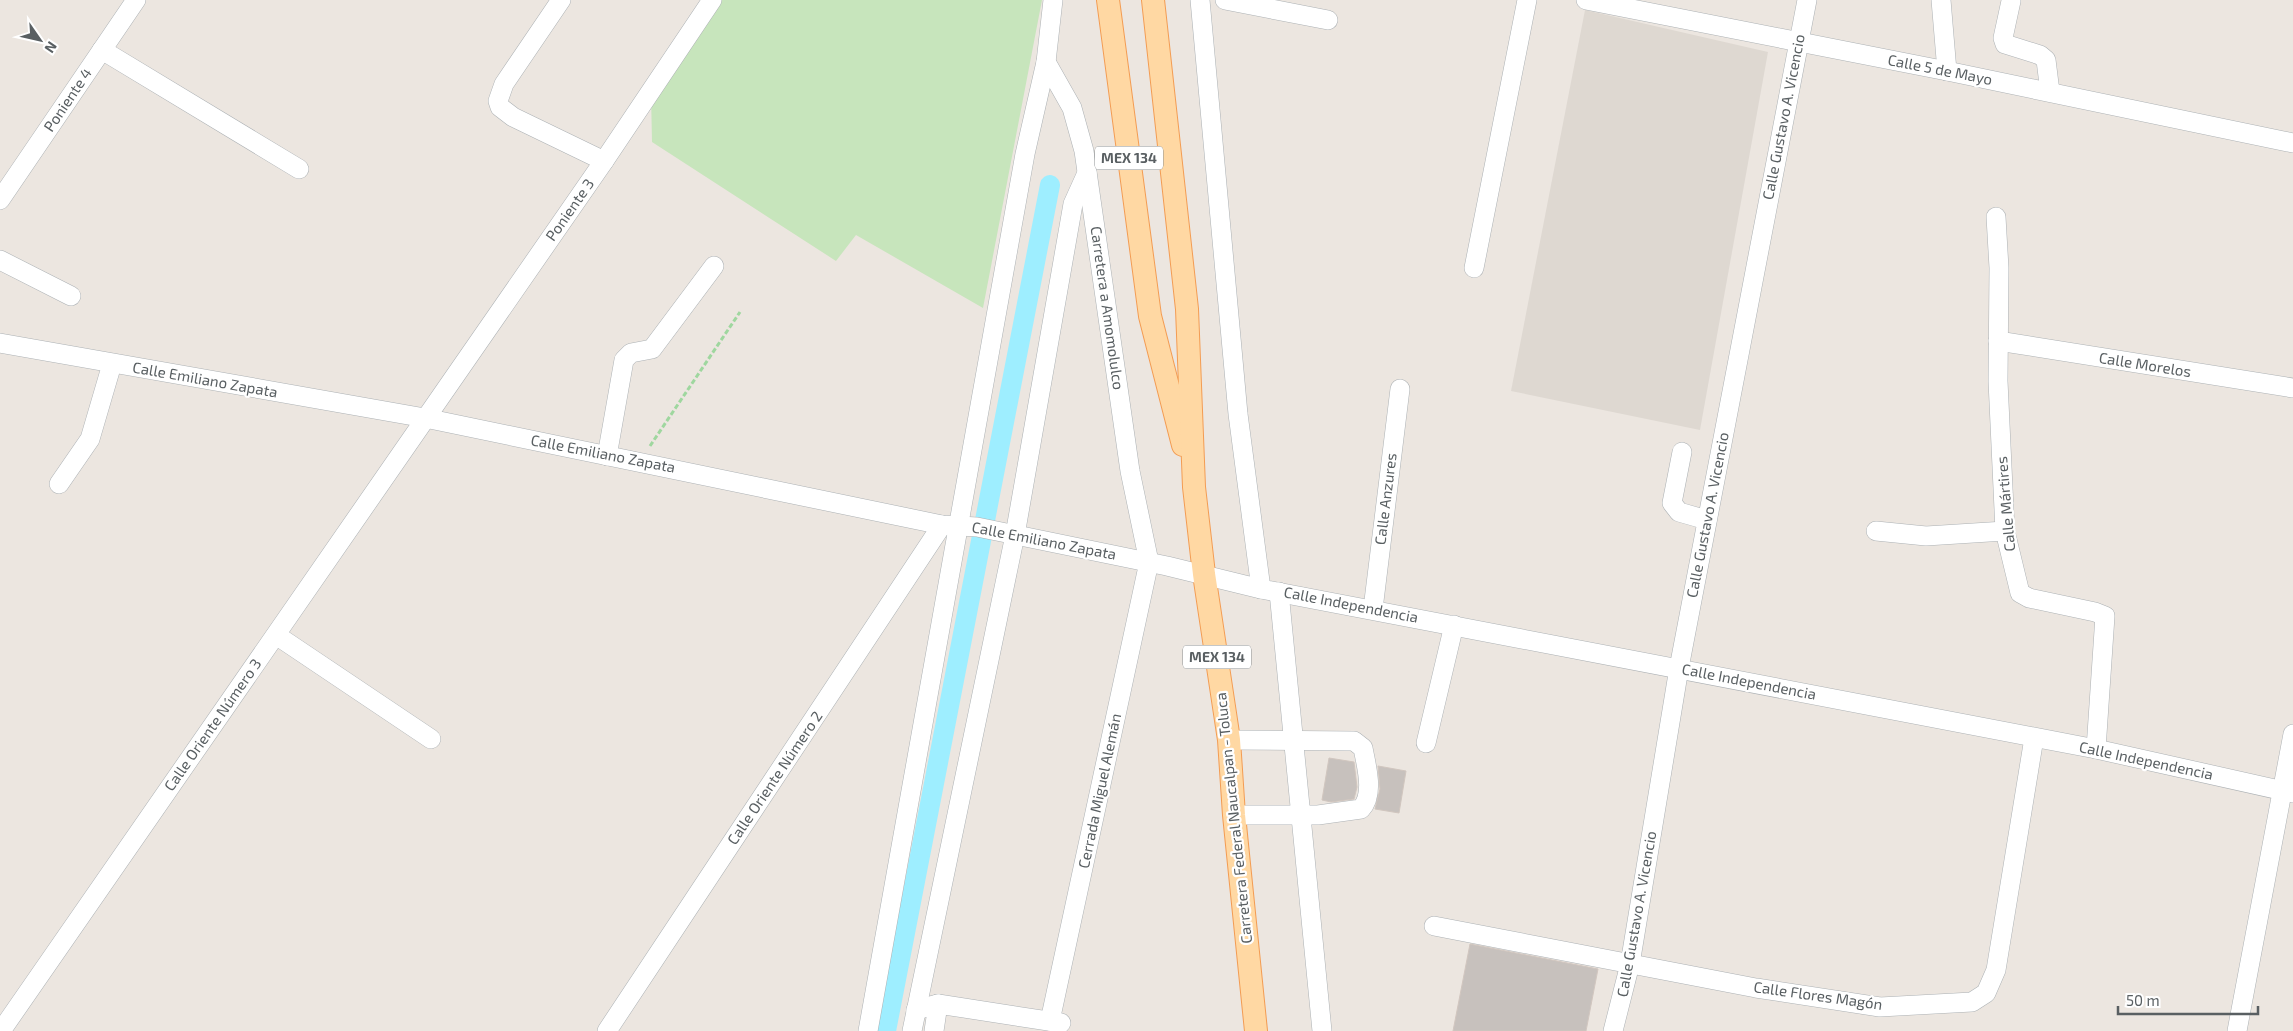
<svg xmlns="http://www.w3.org/2000/svg" width="2293" height="1031" viewBox="0 0 2293 1031" font-family="'Exo 2',sans-serif">
	<rect width="100%" height="100%" fill="#ece6e0"/>
	<path fill="#ded8d1" d="M1585,10L1768,52L1700,430L1511,391Z"/>
	<path fill="#c7e5bc" d="M719,0H1042L983,308L856,235L836,261L652,142L651,94Z"/>
	<g fill="none" stroke-linecap="round" stroke-linejoin="round">
		<path stroke="#9eeeff" stroke-width="20" d="M886,1031L1050,185"/>
	</g>
	<g fill="#c7c1bd" stroke="#d1c6bf">
		<path d="M1329,758L1354,762L1357,787L1354,799L1331,802L1322,800Z"/>
		<path d="M1378,766L1406,771L1399,813L1375,809L1380,789Z"/>
		<path d="M1470,944L1598,969L1586,1031H1453Z"/>
	</g>
	<g fill="none" stroke-linecap="round" stroke-linejoin="round">
		<defs>
			<g id="minor">
				<path d="M561,0L504,84L498,101L500,107L513,117L604,161"/>
				<path d="M1200,0L1238,414L1261,589"/>
				<path d="M1225,0L1328,20"/>
				<path d="M1586,0L1947,71L2293,143"/>
				<path d="M1941,0L1947,71"/>
				<path d="M2011,1L2003,38L2005,44L2040,55L2046,60L2050,92"/>
				<path d="M102,50L299,169"/>
				<path d="M1046,62L1072,108L1084,151L1130,471L1149,562L1050,1021"/>
				<path d="M0,200L136,0"/>
				<path d="M1996,217L1999,268L1998,381L2005,531L2020,593L2029,598L2095,612L2105,616L2096,749"/>
				<path d="M0,260L71,296"/>
				<path d="M1474,268L1527,0"/>
				<path d="M1998,341L2293,388"/>
				<path d="M0,343L425,418L942,525L977,527L1167,566L1261,589L2096,749L2293,793"/>
				<path d="M1682,452L1672,503L1679,512L1707,520"/>
				<path d="M607,456L624,360L631,353L652,349L714,266"/>
				<path d="M59,484L90,439L112,364"/>
				<path d="M1876,531L1926,536L2005,531"/>
				<path d="M1279,592L1322,1031"/>
				<path d="M1373,609L1400,389"/>
				<path d="M276,635L431,739"/>
				<path d="M1229,740L1354,741L1363,748C1366,765 1375,794 1361,809L1318,815H1234"/>
				<path d="M1426,743L1454,625"/>
				<path d="M1434,926L1756,988L1880,1007L1972,1002L1986,993L1996,970L2034,738"/>
				<path d="M916,1010L938,1004L1061,1023"/>
				<path d="M1,1031L604,161L712,0"/>
				<path d="M607,1031L942,525"/>
				<path d="M868,1031L1025,154L1046,62L1053,0"/>
				<path d="M912,1031L1015,535L1073,204L1087,173"/>
				<path d="M934,1031L938,1004"/>
				<path d="M1613,1031L1630,964L1679,668L1807,0"/>
				<path d="M2237,1031L2293,734"/>
			</g>
			<g id="major">
				<path d="M1108,0L1150,316L1183,445"/>
				<path d="M1153,0L1187,309L1194,487L1204,574L1229,740L1234,815L1256,1031"/>
			</g>
		</defs>
		<use href="#minor" stroke="#acb1b4" stroke-width="20"/>
		<use href="#major" stroke="#f39c53" stroke-width="24"/>
		<path stroke="#9fd79f" stroke-width="3" stroke-dasharray="5 2.5" stroke-linecap="butt" d="M650,446L740,312"/>
		<use href="#minor" stroke="#fff" stroke-width="19"/>
		<use href="#major" stroke="#ffd8a3" stroke-width="22"/>
	</g>
	<g text-anchor="middle" stroke-width="4.5" stroke-linejoin="round" paint-order="stroke">
		<g fill="#fff" stroke="#8b8f91" stroke-width="1">
			<rect x="1095" y="146.5" width="68" height="23" rx="4"/>
			<rect x="1183" y="645.5" width="68" height="23" rx="4"/>
		</g>
		<g font-size="14" font-weight="bold" fill="#595f62">
			<text x="1129" y="163">MEX 134</text>
			<text x="1217" y="662">MEX 134</text>
		</g>
		<g font-size="15" fill="#595f62" stroke="#fff">
			<text transform="translate(1940 70) rotate(11)" y="5">Calle 5 de Mayo</text>
			<text transform="translate(68 100) rotate(-56)" y="5">Poniente 4</text>
			<text transform="translate(1784 117) rotate(-79)" y="5">Calle Gustavo A. Vicencio</text>
			<text transform="translate(570 210) rotate(-55)" y="5">Poniente 3</text>
			<text transform="translate(1107 308) rotate(82)" y="5">Carretera a Amomolulco</text>
			<text transform="translate(2145 365) rotate(9)" y="5">Calle Morelos</text>
			<text transform="translate(205 380) rotate(10)" y="5">Calle Emiliano Zapata</text>
			<text transform="translate(603 454) rotate(11)" y="5">Calle Emiliano Zapata</text>
			<text transform="translate(1386 499) rotate(-83)" y="5">Calle Anzures</text>
			<text transform="translate(2006 504) rotate(-95)" y="5">Calle Mártires</text>
			<text transform="translate(1708 515) rotate(-79)" y="5">Calle Gustavo A. Vicencio</text>
			<text transform="translate(1044 541) rotate(11)" y="5">Calle Emiliano Zapata</text>
			<text transform="translate(1351 605) rotate(11)" y="5">Calle Independencia</text>
			<text transform="translate(1749 682) rotate(11)" y="5">Calle Independencia</text>
			<text transform="translate(213 725) rotate(-55)" y="5">Calle Oriente Número 3</text>
			<text transform="translate(2146 761) rotate(12)" y="5">Calle Independencia</text>
			<text transform="translate(775 778) rotate(-56)" y="5">Calle Oriente Número 2</text>
			<text transform="translate(1100 791) rotate(-78)" y="5">Cerrada Miguel Alemán</text>
			<text transform="translate(1234 818) rotate(-96)" y="5">Carretera Federal Naucalpan - Toluca</text>
			<text transform="translate(1637 914) rotate(-80)" y="5">Calle Gustavo A. Vicencio</text>
			<text transform="translate(1818 996) rotate(8)" y="5">Calle Flores Magón</text>
		</g>
	</g>
	<g transform="translate(40 40) rotate(124)" stroke="#ffffff" stroke-width="4" paint-order="stroke">
	<path d="M0-4L9 19L0 12L-9 19Z" fill="#595f62"/>
	<text y="-8" font-size="14" font-weight="bold" text-anchor="middle" fill="#595f62">N</text>
	</g>
	<path d="M2118 1006v8h140v-8" fill="none" stroke="#595f62" stroke-width="2.5"/>
	<text x="2126" y="1006" font-size="15" fill="#595f62" stroke="#ffffff" stroke-width="4" paint-order="stroke">50 m</text>
</svg>
